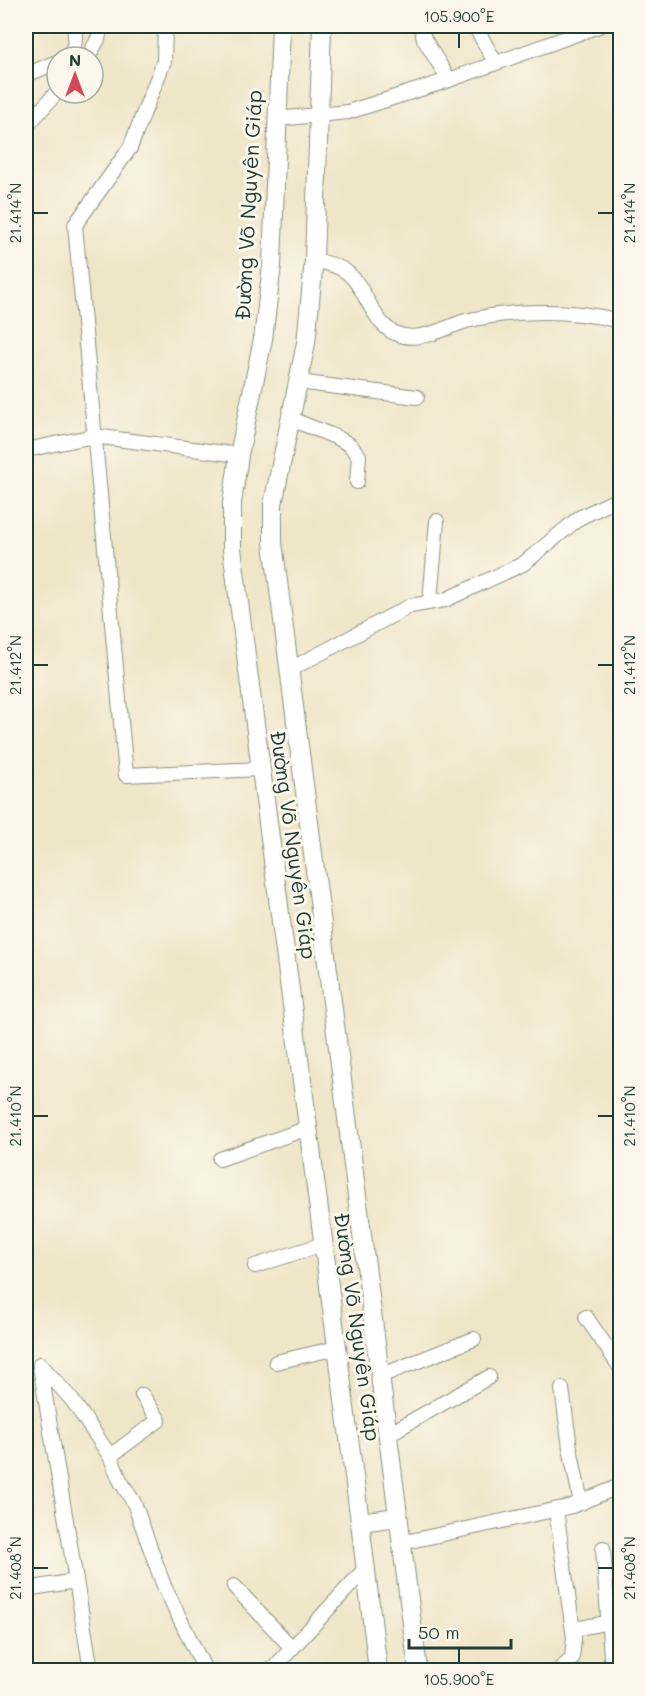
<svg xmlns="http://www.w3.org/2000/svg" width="646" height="1696" viewBox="0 0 646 1696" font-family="Mali,sans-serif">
	<rect width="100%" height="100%" fill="#fbf7ec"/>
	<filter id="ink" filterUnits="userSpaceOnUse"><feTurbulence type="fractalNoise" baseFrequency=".0167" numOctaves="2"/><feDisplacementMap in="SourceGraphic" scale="12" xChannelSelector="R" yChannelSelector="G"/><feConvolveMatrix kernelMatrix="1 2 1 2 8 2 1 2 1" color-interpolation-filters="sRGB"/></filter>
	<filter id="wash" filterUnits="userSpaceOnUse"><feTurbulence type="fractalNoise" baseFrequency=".008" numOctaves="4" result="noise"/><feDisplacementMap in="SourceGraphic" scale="24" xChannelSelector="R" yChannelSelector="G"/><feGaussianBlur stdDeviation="1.35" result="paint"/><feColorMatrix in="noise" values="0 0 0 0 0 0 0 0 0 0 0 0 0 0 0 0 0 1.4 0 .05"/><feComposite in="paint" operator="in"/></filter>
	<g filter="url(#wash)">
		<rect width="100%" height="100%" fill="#efe5c7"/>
	</g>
	<g filter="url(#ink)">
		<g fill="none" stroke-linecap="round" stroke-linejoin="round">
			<defs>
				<g id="minor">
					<path d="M165,26L164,61L130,148L75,225L126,775L261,769"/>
					<path d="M421,26L424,39L449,80"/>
					<path d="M475,26L495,62"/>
					<path d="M67,57C76,48 76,38 74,26"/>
					<path d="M88,57L98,39L101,26"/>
					<path d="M26,75L57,62"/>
					<path d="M277,119L348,112L449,80L599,26"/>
					<path d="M26,127L57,92"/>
					<path d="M314,260C326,263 338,265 348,273C369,291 373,331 404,336C426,340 446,327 466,321C514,309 573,309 620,321"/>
					<path d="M298,382L417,397"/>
					<path d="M291,419L338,438L350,445L359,456L357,482"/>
					<path d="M26,450L94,436L239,455"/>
					<path d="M430,601L437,521"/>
					<path d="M289,670L410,606L445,600L523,564L579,518L620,498"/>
					<path d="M220,1159L308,1128"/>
					<path d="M255,1266L323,1244"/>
					<path d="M586,1317L620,1367"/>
					<path d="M276,1362L337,1348"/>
					<path d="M40,1364L72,1400L110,1456L120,1480L134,1503L164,1586L205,1670"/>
					<path d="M40,1366L91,1670"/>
					<path d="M380,1376L474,1339"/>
					<path d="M562,1389L570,1448L581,1503"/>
					<path d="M387,1435L489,1377"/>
					<path d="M110,1456L159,1420L142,1395"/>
					<path d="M556,1510L574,1638L572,1659L559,1670"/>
					<path d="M401,1543L572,1506L620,1486"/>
					<path d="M603,1548L612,1670"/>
					<path d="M234,1586L292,1648"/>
					<path d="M26,1589L76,1581"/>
					<path d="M574,1629L605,1623"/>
					<path d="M268,1670H272L365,1569"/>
				</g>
				<g id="major">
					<path d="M281,26L272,265L263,339L239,455L232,503V549L359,1514L378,1670"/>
					<path d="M322,26L314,260L306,343L273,504V543L418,1670"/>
					<path d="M360,1522L398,1517"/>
				</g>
			</defs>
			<use href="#minor" stroke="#87917e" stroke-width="16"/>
			<use href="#major" stroke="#87917e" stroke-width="20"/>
			<use href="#minor" stroke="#fff" stroke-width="14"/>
			<use href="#major" stroke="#fff" stroke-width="18"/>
		</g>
	</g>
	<path fill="none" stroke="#1f3d34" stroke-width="2" d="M459,33V48M33,213H48M598,213H613M33,665H48M598,665H613M33,1116H48M598,1116H613M33,1568H48M598,1568H613M459,1648V1663"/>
	<g text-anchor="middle" stroke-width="6" stroke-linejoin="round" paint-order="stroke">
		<g font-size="21" fill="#1f3d34" stroke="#fbf7ec">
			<text transform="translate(249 205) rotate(-87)" y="7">Đường Võ Nguyên Giáp</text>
			<text transform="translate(293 845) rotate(82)" y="7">Đường Võ Nguyên Giáp</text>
			<text transform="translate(357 1327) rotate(82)" y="7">Đường Võ Nguyên Giáp</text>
		</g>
	</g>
	<rect width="646" height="1696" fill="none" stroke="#fbf7ec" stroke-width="66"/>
	<g transform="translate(75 75)"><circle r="28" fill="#fbf7ec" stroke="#a3ada2" stroke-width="1.5"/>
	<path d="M0-4.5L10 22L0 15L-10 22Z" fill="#d1495b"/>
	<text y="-9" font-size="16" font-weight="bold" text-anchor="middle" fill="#1f3d34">N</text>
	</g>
	<path d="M409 1639v9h102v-9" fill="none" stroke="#1f3d34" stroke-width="3"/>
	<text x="418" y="1639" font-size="18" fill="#1f3d34" stroke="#fbf7ec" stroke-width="4.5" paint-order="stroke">50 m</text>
	<rect x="33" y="33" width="580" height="1630" fill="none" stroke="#1f3d34" stroke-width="2"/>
	<g font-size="15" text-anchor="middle" fill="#1f3d34">
		<text x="459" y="22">105.900°E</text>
		<text transform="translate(16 213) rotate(-90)" y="5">21.414°N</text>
		<text transform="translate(630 213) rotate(-90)" y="5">21.414°N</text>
		<text transform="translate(16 665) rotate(-90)" y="5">21.412°N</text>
		<text transform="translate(630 665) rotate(-90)" y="5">21.412°N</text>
		<text transform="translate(16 1116) rotate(-90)" y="5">21.410°N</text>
		<text transform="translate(630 1116) rotate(-90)" y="5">21.410°N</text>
		<text transform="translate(16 1568) rotate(-90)" y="5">21.408°N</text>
		<text transform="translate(630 1568) rotate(-90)" y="5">21.408°N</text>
		<text x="459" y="1685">105.900°E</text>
	</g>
</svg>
